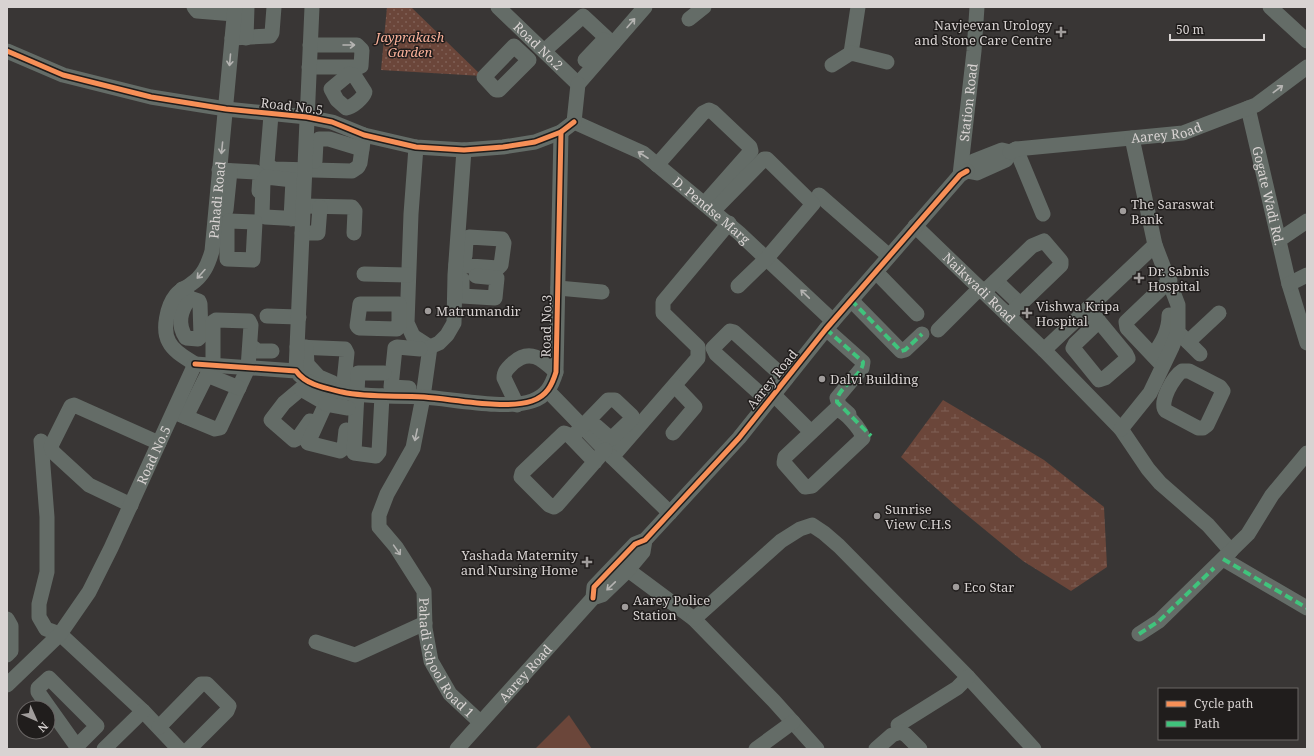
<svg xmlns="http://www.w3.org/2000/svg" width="1314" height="756" viewBox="0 0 1314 756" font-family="'Noto Serif',serif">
	<defs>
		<pattern id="grass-dots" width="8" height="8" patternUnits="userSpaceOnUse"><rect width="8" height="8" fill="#6b463a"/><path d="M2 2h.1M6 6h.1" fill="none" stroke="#7f6056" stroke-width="1.8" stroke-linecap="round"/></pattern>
		<pattern id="wetland-marsh" width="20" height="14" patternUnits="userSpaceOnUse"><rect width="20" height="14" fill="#6b463a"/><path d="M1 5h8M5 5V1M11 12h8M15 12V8" fill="none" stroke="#7f6056"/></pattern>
	</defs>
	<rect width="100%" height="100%" fill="#393635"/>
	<path fill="url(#grass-dots)" d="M387,7H411L482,76L381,70Z"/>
	<path fill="url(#wetland-marsh)" d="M943,400L1044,460L1104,507L1107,567L1071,591L1023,561L956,506L901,457Z"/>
	<path fill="#6b463a" d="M569,715L592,749H535Z"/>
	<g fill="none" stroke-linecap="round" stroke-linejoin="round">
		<g stroke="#646c67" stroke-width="15">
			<path d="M194,7L197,11L234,14"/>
			<path id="s1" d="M498,7L578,84"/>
			<path d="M1270,7L1307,41"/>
			<path d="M689,19L704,7"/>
			<path d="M232,38L270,36L272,33L274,7"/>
			<path d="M246,38L247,7"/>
			<path d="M514,46L529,60L499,90H496L484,77Z"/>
			<path d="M7,51L63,75L151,97L226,109L307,117L332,122L364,135L416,147L464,150L503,147L535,142L561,132L574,122"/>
			<path d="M544,51L583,16L613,44"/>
			<path d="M851,53L858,7"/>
			<path d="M585,60L604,40"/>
			<path d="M832,65L851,53L887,62"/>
			<path d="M309,67H359L361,66L362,50L357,45H310"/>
			<path d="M349,74L354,75L365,92C363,98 353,107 346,108L337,100L331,89Z"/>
			<path d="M578,84L645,7"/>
			<path id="s2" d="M1248,108L1289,284L1307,343"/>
			<path d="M271,115L267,164L273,169L352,171L358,167L360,163L364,135"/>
			<path id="s3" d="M574,122L643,153L739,233L833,321"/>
			<path d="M574,122L578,84"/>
			<path d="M416,147L411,214L407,323L413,336L430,347"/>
			<path d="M1016,149L1043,214"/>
			<path d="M1002,150L1010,152L1006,160L977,173L967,171L974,161Z"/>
			<path id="s4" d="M1010,152L1016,149L1183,133L1256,105L1307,67"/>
			<path d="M315,161L316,142L319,139H329L362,149"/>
			<path d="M657,165L703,113L709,110L713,112L750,147L751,151L705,203"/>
			<path d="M219,170L256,172L260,176L259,191"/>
			<path id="s5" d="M960,175L974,51L977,7"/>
			<path d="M819,195L889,256"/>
			<path d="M303,206L352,207L355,211L354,233"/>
			<path d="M226,210L230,171"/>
			<path d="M714,210L764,159H767L813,204L767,258L738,286"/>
			<path d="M291,219L293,180L266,177L263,182L262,216L265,217L302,219"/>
			<path d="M229,221L255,222L253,260L227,259V223Z"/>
			<path id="s6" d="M915,226L1044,350L1121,429L1148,469L1160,483L1208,525L1231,551"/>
			<path d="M302,233H318L320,207"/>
			<path d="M1279,240L1307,221"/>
			<path d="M456,265L498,268L501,265L504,243L502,239L469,237L466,241L465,256"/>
			<path d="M876,272L917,314"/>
			<path d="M364,274L408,275"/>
			<path d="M462,279V296L495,298L497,278L476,276"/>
			<path d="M996,281L1020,304"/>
			<path d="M1289,284L1307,275"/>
			<path d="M558,288L602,292"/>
			<path d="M182,289L190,298L199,301L200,304L201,336L198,339L186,338C177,324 180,311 190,298"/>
			<path d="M984,292L1032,246L1044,241L1061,261V265L1008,316"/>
			<path d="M851,300L901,351L905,350L922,334"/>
			<path d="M360,304H399V327L397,329L359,328L357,326Z"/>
			<path d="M1088,308L1126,354L1128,358L1105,378L1099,380L1073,348L1075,344L1099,321"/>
			<path d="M267,316L299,317"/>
			<path d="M826,329L863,362L862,368L837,398L839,405L849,414"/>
			<path d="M938,330L980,288"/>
			<path d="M1181,335L1200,354"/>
			<path d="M1188,342L1219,313"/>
			<path d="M297,347L345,349L347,353L343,392"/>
			<path d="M306,347L307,364L319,377L333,383"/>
			<path id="s7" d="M430,347L423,397L413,448L387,494L379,515V527L396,547L424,591L425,628L431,661L450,694L480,722"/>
			<path d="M430,347L439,343L447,335L454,323L455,275L464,150"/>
			<path d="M254,348L257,351H272"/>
			<path d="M1044,350L1155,245L1132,138"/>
			<path d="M1153,355C1162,343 1169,331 1169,315"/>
			<path d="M195,364L296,371C306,385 325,388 342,392C369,398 396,395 424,397C453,399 506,410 532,401C547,396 552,385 556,372L561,132"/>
			<path id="s8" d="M195,364C186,358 174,352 169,342C162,330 167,306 176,295C180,290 186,288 191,284C203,276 208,265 212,251L235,7"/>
			<path d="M1162,365L1127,328L1126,322L1170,280"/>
			<path d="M296,371L312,7"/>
			<path d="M1182,371H1189L1220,387L1223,391L1207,425L1203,428H1198L1166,411C1158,403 1174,376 1182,371Z"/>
			<path d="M309,382L284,403L271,420L294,440L298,438L310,421"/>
			<path d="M409,388L391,387L395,348L397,347L420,349"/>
			<path d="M301,389L320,400"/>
			<path d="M332,390L308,443L340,451L344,448L346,430"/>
			<path d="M548,391L612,457L698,358V347L663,313V302L729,223"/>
			<path d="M774,395L811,432"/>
			<path d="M382,396L379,452L376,456L354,453L358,373H384"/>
			<path d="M768,401L716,354L713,348L730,331L734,332L786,379"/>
			<path d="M326,404L348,408"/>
			<path d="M517,405L504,378C504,371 508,368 513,363C530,348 542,359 556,372"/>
			<path d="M836,409C845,411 861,429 863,438L812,486L805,487L784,463L785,457Z"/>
			<path d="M174,412L215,429L220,428L248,368L251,325L249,321L216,320L213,322V365L210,374"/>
			<path d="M186,417L207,375L239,388"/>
			<path d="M1121,429L1150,393L1172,347L1178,332V305L1155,245"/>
			<path d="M576,433L608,400H615L632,416V419L611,439L596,426"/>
			<path d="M673,433L695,407L675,386"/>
			<path d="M41,441L47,517V572L39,604V617L46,629L60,634L143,711L179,749"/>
			<path d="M612,457L670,513"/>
			<path d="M595,462L569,435L564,433L522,473L521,477L549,505L554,507L557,505L605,450"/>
			<path d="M131,505L89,485L53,452L51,446L71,406L74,405L159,443"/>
			<path d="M1223,559L1307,608"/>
			<path d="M620,564L694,619L774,701L817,749"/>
			<path d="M593,598L594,587L635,544L645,540L739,438L826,329L960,175L967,171"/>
			<path d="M7,619L11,626V651L7,655"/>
			<path d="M694,619L781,541L800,529L812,525L824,533L839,546L968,677L1034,749"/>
			<path d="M1139,634L1159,621L1248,534L1272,495L1307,453"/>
			<path d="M316,642L355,655L425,623"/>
			<path d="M49,678L97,726L77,746L75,744L38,692V688Z"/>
			<path id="s9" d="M7,685L60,634L89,592L111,548L195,364"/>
			<path d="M898,725L957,688L968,677"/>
			<path d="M159,727L201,684H207L229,706L227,711L189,749"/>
			<path d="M104,749L143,711"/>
			<path id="s10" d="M457,749L593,598L602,595L628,570L643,552L645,540"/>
			<path d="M756,749L793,722"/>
			<path d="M876,749L892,735L901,732L906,735L920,749"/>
		</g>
		<g stroke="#40c37c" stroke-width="4" stroke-dasharray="8 4" stroke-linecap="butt">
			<path d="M851,300L901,351L905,350L922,334"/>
			<path d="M826,329L863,362C864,375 836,388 837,402L871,436"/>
			<path d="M1223,559L1307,608"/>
			<path d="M1139,634L1159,621L1214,568"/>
		</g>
		<defs>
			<g id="cycleway">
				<path d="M7,51L63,75L151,97L226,109L307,117L332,122L364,135L416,147L464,150L503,147L535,142L561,132L574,122"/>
				<path d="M195,364L296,371C306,385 325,388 342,392C369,398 396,395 424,397C453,399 506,410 532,401C547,396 552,385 556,372L561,132"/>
				<path d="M593,598L594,587L635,544L645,540L739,438L826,329L960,175L967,171"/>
			</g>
		</defs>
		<use href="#cycleway" stroke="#201d1c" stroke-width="8"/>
		<use href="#cycleway" stroke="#f78f57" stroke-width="5"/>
	</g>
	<defs><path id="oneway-shaft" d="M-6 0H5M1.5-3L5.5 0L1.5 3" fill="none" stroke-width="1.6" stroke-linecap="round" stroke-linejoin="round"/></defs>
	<g stroke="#b5b4b2">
		<use href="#oneway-shaft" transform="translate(631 23) rotate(-49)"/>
		<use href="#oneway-shaft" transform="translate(349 45)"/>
		<use href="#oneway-shaft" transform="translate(230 60) rotate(95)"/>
		<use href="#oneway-shaft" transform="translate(1278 89) rotate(-37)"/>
		<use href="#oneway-shaft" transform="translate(222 148) rotate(96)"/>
		<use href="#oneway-shaft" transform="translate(643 155) rotate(-147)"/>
		<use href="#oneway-shaft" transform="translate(201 274) rotate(132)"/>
		<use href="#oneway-shaft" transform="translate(805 294) rotate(-136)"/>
		<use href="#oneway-shaft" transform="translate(416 435) rotate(102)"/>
		<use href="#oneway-shaft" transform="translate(397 550) rotate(55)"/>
		<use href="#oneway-shaft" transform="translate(611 586) rotate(136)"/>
	</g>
	<g fill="#a09c9b" stroke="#201d1c" stroke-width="1.5">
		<path d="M1059 26h4v4h4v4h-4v4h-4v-4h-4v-4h4z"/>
		<circle cx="1123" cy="211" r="4"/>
		<path d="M1137 272h4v4h4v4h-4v4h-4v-4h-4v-4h4z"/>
		<circle cx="428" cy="311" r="4"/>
		<path d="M1025 307h4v4h4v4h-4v4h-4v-4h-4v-4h4z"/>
		<circle cx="822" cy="379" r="4"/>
		<circle cx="877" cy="516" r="4"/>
		<path d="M585 556h4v4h4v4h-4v4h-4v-4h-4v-4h4z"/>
		<circle cx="956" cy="587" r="4"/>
		<circle cx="625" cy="607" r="4"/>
	</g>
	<g text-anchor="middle" stroke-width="3" stroke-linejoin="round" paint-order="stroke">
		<g font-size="13" fill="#d8d3d2" stroke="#201d1c" text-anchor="start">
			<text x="1052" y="30" text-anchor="end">Navjeevan Urology<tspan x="1052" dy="15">and Stone Care Centre</tspan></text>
			<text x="1131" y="209">The Saraswat<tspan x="1131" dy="15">Bank</tspan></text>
			<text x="1148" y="276">Dr. Sabnis<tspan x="1148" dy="15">Hospital</tspan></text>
			<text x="1036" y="311">Vishwa Kripa<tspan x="1036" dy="15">Hospital</tspan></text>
			<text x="436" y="316">Matrumandir</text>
			<text x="830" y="384">Dalvi Building</text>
			<text x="885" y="514">Sunrise<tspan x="885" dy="15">View C.H.S</tspan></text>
			<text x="578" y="560" text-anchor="end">Yashada Maternity<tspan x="578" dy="15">and Nursing Home</tspan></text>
			<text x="964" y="592">Eco Star</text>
			<text x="633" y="605">Aarey Police<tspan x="633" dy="15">Station</tspan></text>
		</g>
		<g font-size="13" font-style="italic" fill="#fab19a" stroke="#201d1c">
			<text x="410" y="42">Jayprakash<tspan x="410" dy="15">Garden</tspan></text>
		</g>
		<g font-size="13" fill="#d8d3d2" stroke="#201d1c">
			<text dy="5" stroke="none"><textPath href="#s1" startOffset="56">Road No.2</textPath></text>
			<text dy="5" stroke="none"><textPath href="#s5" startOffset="73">Station Road</textPath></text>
			<text transform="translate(292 106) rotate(7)" y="5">Road No.5</text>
			<text dy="5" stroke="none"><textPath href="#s4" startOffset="158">Aarey Road</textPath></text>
			<text dy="5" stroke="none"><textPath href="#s2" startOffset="90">Gogate Wadi Rd.</textPath></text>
			<text dy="5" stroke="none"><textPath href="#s8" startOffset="194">Pahadi Road</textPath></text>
			<text dy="5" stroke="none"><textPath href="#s3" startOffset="165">D. Pendse Marg</textPath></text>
			<text dy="5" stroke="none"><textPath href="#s6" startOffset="89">Naikwadi Road</textPath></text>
			<text transform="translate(546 326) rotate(-89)" y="5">Road No.3</text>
			<text transform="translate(772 379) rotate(-51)" y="5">Aarey Road</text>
			<text dy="5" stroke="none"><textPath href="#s9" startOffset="276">Road No.5</textPath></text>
			<text dy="5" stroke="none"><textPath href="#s7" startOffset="341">Pahadi School Road 1</textPath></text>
			<text dy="5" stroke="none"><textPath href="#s10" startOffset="102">Aarey Road</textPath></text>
		</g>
	</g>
	<rect width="1314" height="756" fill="none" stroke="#d8d3d2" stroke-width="16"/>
	<rect x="1158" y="688" width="140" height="52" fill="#201d1c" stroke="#6a6665"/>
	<rect x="1166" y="701" width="20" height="6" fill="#f78f57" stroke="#6a6665"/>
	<text x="1194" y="708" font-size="12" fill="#d8d3d2">Cycle path</text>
	<rect x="1166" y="721" width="20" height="6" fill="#40c37c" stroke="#6a6665"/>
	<text x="1194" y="728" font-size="12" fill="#d8d3d2">Path</text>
	<g transform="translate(36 720) rotate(135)"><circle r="19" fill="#201d1c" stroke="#6a6665"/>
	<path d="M0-3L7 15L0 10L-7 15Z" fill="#a09c9b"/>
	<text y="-6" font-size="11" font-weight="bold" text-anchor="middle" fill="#d8d3d2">N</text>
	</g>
	<path d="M1170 34v6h94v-6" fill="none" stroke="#d8d3d2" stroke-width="2"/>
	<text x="1176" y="34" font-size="12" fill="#d8d3d2" stroke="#201d1c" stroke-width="3" paint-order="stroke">50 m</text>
</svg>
